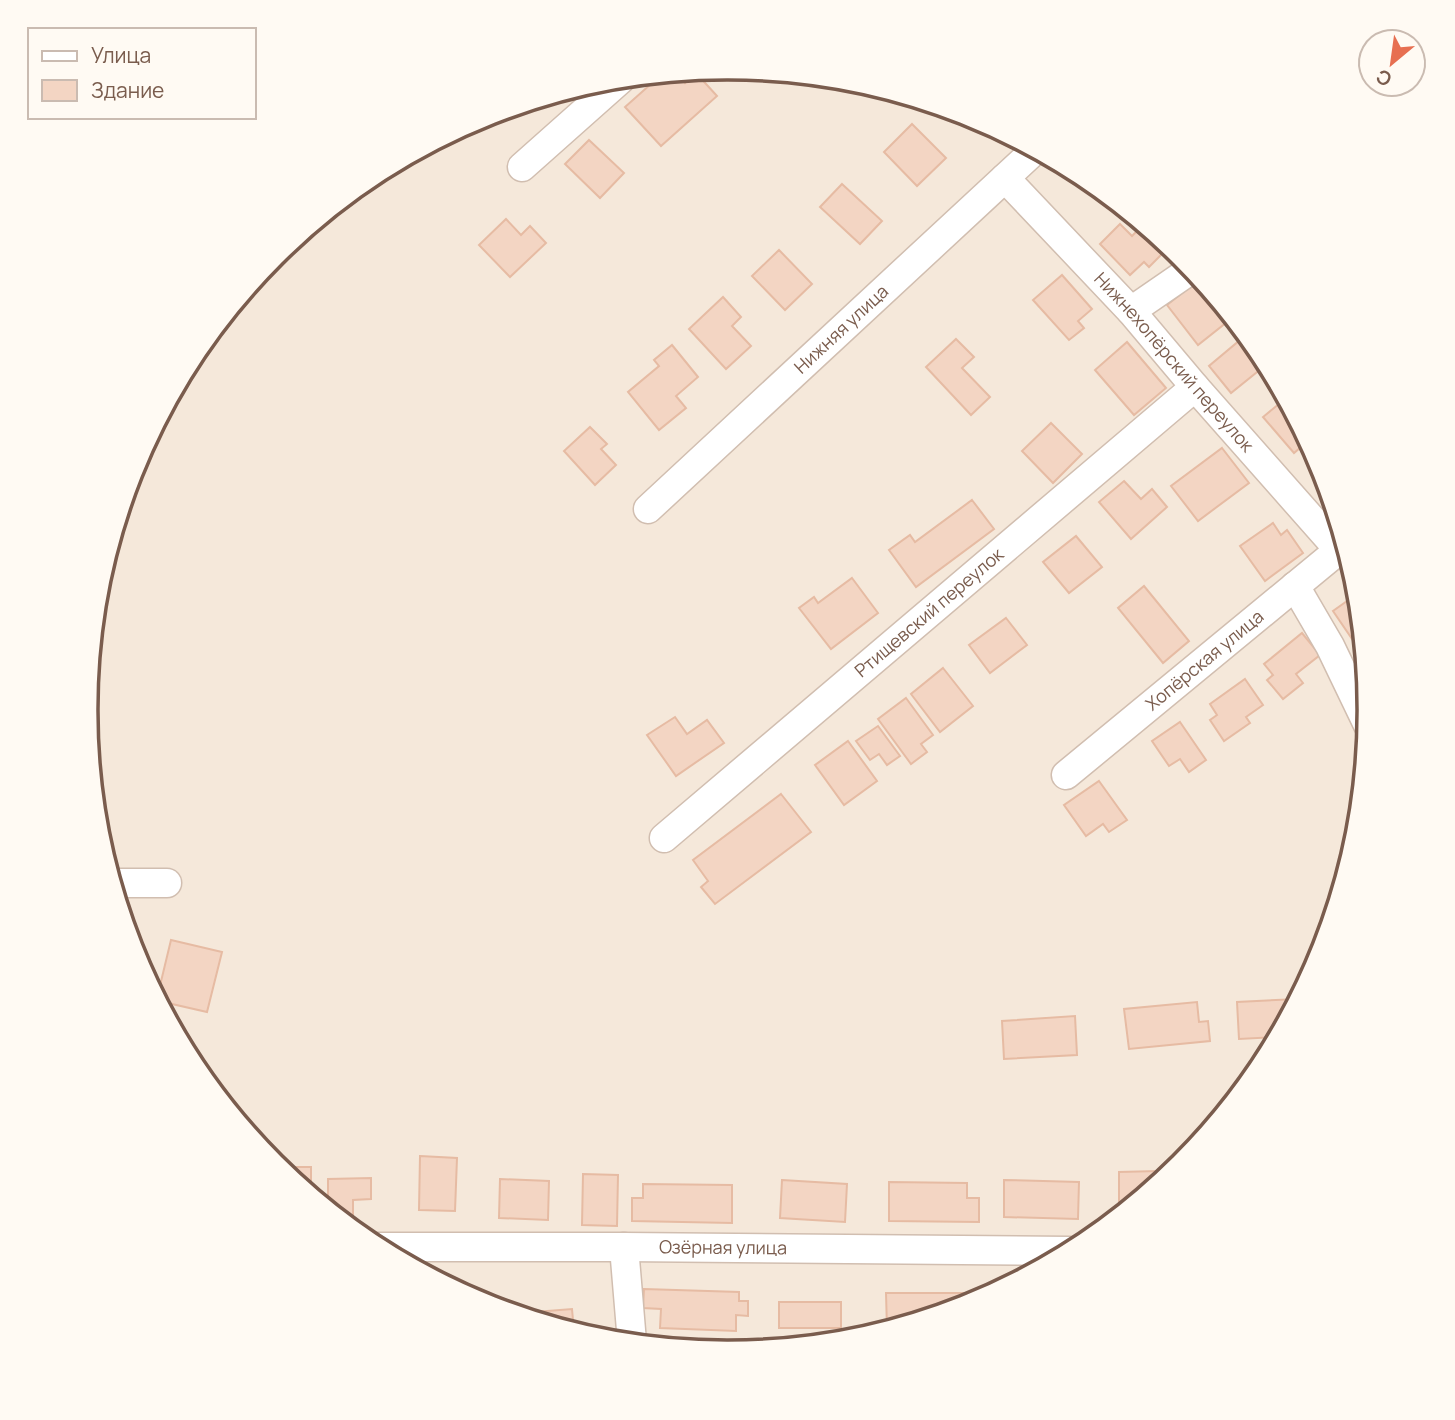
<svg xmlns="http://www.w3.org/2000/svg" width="1455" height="1420" viewBox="0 0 1455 1420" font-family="Manrope,sans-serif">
	<rect width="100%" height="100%" fill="#fdf6ec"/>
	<circle fill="#f5e8da" cx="728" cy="710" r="640"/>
	<g fill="#f3d5c3" stroke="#e6bba3" stroke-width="2">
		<path d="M676,73L685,83L696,73L717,96L661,146L625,107L661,75Z"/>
		<path d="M912,124L946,158L917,186L884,152Z"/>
		<path d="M589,140L624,173L600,198L565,164Z"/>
		<path d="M842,184L882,221L860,244L820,207Z"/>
		<path d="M506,219L521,235L530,226L546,243L510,277L479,245Z"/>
		<path d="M1120,224L1132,236L1139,229L1162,254L1149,267L1144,262L1130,275L1100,244Z"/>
		<path d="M779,250L812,284L785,310L752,276Z"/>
		<path d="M1062,275L1092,309L1078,321L1084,328L1069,340L1033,300Z"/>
		<path d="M1200,279L1232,318L1198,345L1167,305Z"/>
		<path d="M723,297L741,317L732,326L751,346L726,369L689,329Z"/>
		<path d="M1246,335L1261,354L1267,364L1231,393L1209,366Z"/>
		<path d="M956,339L974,357L962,368L990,397L971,415L926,367Z"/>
		<path d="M1127,342L1166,388L1134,415L1095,370Z"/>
		<path d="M672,345L698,377L676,396L686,408L659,430L628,392L659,366L654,360Z"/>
		<path d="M1285,399L1308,441L1294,453L1263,417Z"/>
		<path d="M1051,423L1082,454L1053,483L1022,451Z"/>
		<path d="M590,427L607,444L601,449L616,465L595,485L564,451Z"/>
		<path d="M1222,448L1249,483L1198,521L1171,486Z"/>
		<path d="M1321,468L1328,490L1315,473Z"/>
		<path d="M1124,481L1141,499L1152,489L1167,507L1131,539L1099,502Z"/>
		<path d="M972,500L994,529L916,587L889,550L910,535L915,542Z"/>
		<path d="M1273,523L1281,535L1287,530L1303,553L1265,581L1240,546Z"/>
		<path d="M1076,536L1102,567L1069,593L1043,562Z"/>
		<path d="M852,578L878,613L831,649L799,608L814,597L818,603Z"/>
		<path d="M1144,586L1189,641L1163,663L1118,608Z"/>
		<path d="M1354,596L1359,602L1363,655L1333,611Z"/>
		<path d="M1006,618L1027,645L990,673L969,645Z"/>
		<path d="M1302,633L1320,655L1296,674L1303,683L1283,699L1267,680L1273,675L1264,664Z"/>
		<path d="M943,668L973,706L940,732L911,694Z"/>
		<path d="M1245,679L1263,705L1246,717L1250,723L1224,741L1210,720L1217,715L1210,704Z"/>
		<path d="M906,698L933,735L921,744L927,752L911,764L878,719Z"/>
		<path d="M675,717L687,734L707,720L724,743L676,776L647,735Z"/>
		<path d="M1180,722L1206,760L1189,772L1180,759L1169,766L1152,741Z"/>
		<path d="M878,726L900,756L887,765L879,754L870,760L856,741Z"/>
		<path d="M848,741L877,781L844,805L815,765Z"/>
		<path d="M1099,781L1127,820L1109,832L1103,824L1086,836L1064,805Z"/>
		<path d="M781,794L811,832L715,904L701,887L708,881L693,860Z"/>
		<path d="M96,810L105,811L102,848L98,835Z"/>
		<path d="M171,940L222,952L207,1012L159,1001L157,998Z"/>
		<path d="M1297,999L1277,1037L1239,1039L1237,1002Z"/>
		<path d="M1197,1002L1199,1022L1208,1021L1210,1041L1129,1049L1124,1009Z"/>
		<path d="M1075,1016L1077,1055L1004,1059L1002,1021Z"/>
		<path d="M420,1156L457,1158L455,1211L419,1210Z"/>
		<path d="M277,1167H311V1195Z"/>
		<path d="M1158,1171L1159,1182L1119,1215V1172Z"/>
		<path d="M583,1174L618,1175L617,1226L582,1225Z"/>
		<path d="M371,1178V1199L353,1200V1216L338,1217L328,1209V1179Z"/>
		<path d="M500,1179L549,1181L548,1220L499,1218Z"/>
		<path d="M782,1180L847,1184L845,1222L780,1218Z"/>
		<path d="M1004,1180L1079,1182L1078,1219L1004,1217Z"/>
		<path d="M889,1182L967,1183V1198H979V1222L889,1221Z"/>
		<path d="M643,1184L732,1185V1223L632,1221V1198H643Z"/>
		<path d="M644,1289L739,1292V1301H748V1316L736,1315V1331L660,1328L661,1309L643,1308Z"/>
		<path d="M886,1293H981V1299L973,1303L887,1329Z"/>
		<rect x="779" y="1302" width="62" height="26"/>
		<path d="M572,1309L574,1331L535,1319V1312Z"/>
	</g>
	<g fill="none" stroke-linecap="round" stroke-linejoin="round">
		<defs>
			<g id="minor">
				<path d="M522,167L621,79"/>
				<path id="s1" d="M1005,178L1131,311L1195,387L1339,550"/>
				<path d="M1131,311L1192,269"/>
				<path id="s2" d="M648,509L1035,150"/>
				<path d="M1295,586L1330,646L1368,725"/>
				<path id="s3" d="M1066,775L1345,545"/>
				<path id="s4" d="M664,838L1195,387"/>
				<path d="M112,883H167"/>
				<path id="s5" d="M377,1247H624L1070,1251"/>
				<path d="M624,1247L632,1342"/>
			</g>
		</defs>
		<use href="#minor" stroke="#d1beb0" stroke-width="31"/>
		<use href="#minor" stroke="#fff" stroke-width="28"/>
	</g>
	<g text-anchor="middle" stroke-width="5" stroke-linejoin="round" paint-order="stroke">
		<g font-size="18" fill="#7a5c4d" stroke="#fffaf3">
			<text dy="6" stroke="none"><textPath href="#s2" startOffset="264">Нижняя улица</textPath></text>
			<text dy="6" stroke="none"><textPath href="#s1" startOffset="250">Нижнехопёрский переулок</textPath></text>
			<text dy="6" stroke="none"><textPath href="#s4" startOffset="348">Ртищевский переулок</textPath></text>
			<text dy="6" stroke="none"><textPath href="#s3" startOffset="180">Хопёрская улица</textPath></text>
			<text dy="6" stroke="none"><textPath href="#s5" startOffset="346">Озёрная улица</textPath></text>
		</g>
	</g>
	<path d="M0 0H1455V1420H0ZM727 80H728A629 629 0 0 1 1357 709V711A629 629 0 0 1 728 1340H727A629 629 0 0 1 98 711V709A629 629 0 0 1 727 80Z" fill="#fffaf3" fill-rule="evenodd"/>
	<path fill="none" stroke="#7a5c4d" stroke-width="3.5" d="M727 80H728A629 629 0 0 1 1357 709V711A629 629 0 0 1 728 1340H727A629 629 0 0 1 98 711V709A629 629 0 0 1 727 80Z"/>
	<rect x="28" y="28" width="228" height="91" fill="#fffaf3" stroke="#cabbb1" stroke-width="2"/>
	<rect x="42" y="51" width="35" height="10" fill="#ffffff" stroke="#cabbb1" stroke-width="2"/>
	<text x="91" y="63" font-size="21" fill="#7a5c4d">Улица</text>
	<rect x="42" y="80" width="35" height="21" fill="#f3d5c3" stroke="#cabbb1" stroke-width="2"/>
	<text x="91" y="98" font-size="21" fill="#7a5c4d">Здание</text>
	<g transform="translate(1392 63) rotate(209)"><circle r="33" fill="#fffaf3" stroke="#cabbb1" stroke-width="2"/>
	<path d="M0-5L12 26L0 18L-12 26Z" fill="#e76f51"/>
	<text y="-10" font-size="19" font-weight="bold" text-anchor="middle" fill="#7a5c4d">С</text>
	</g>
</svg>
